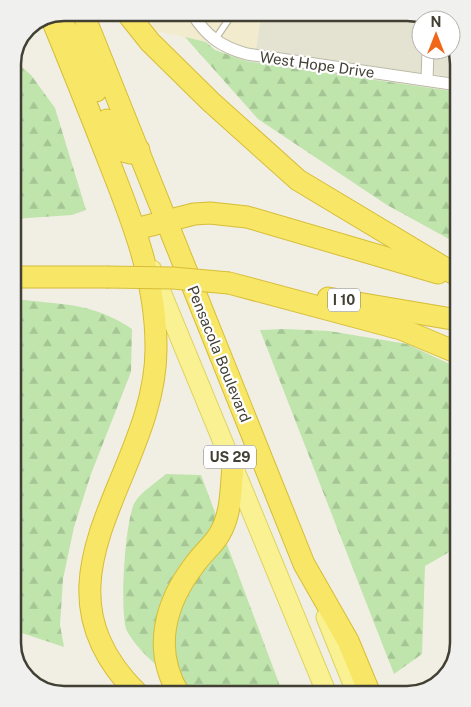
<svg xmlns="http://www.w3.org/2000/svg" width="471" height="707" viewBox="0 0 471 707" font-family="'Public Sans',sans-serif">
	<defs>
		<pattern id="forest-firs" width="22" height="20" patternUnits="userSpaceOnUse" patternTransform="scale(1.25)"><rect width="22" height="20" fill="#bfe4ac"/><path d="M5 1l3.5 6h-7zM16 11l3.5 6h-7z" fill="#a5c594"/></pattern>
	</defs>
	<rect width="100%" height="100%" fill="#f1efe3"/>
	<g fill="#e4e2d1">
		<path d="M261,13H411L422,20L421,73L256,49Z"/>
		<path d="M451,38L458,64V78L433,74L434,50H451Z"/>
	</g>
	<g fill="#f3ebce">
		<path d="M145,13H185L206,42L156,31Z"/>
		<path d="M199,13H261L256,49L236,45L217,35Z"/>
	</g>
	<g fill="url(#forest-firs)">
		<path d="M185,37L206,42L215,50L246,61L458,92V244L387,205L258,119Z"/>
		<path d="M13,59L31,75L55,108L86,210L72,215L13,219Z"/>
		<path d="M25,300C68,305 95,304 132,329L131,372L91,474L74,527L63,579L60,625L64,647L13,630V301Z"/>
		<path d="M285,329L329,331L407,344L458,368V547L425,566L422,654L394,674L260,330Z"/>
		<path d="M166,474L201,475L283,694C255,694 218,701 192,689C170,679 138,652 127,631C119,614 125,518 135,502C141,492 157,482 166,474Z"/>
	</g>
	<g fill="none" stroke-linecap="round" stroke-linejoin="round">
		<defs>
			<path id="lane" d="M214,41L233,13"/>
			<g id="street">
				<path d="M192,13C206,36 221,47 247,54L458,85"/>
				<path d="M427,80L428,50"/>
			</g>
			<g id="primary">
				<path d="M152,270L327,694"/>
				<path d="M326,617L357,694"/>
			</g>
			<g id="highway">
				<path d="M83,13L304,564L348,641L370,694"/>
				<path d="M127,13L150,42L211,102L298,180L458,276"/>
				<path d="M51,17C70,63 88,108 106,154C131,217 156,278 156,346C158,474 19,577 138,694"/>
				<path d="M58,20L78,43L96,91"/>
				<path d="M107,120L116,141L123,151L131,153L139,150"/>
				<path d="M136,229L194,214L210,213L247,217L438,273"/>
				<path d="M13,277H106"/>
				<path d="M229,283L401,329L458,353"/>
				<path d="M328,298L458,320"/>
				<path d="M179,694C152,649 165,603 195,564C202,554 213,545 219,535C232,514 231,487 233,464"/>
			</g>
		</defs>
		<use href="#lane" stroke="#bbb9a6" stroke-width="8"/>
		<use href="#street" stroke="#bbb9a6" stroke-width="13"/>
		<use href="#primary" stroke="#ded363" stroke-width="21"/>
		<use href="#highway" stroke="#d6bd37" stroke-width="23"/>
		<use href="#lane" stroke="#fff" stroke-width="5.5"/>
		<use href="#street" stroke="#fff" stroke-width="11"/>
		<use href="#primary" stroke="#faf292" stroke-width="19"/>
		<use href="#highway" stroke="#f8e667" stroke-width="21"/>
		<defs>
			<path id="highway-bridge" d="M106,277L173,278L229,283"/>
		</defs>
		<use href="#highway-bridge" stroke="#d6bd37" stroke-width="23" stroke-linecap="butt"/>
		<use href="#highway-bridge" stroke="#f8e667" stroke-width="21"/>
	</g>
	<g text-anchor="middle" stroke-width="4.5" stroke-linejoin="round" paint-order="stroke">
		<g fill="#fff" stroke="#7b7970" stroke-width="1">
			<rect x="328" y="288.5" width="32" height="23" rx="4"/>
			<rect x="204" y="445.5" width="52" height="23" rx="4"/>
		</g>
		<g font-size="14" font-weight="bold" fill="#423f33">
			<text x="344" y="305">I 10</text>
			<text x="230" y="462">US 29</text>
		</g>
		<g font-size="15" fill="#423f33" stroke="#fff">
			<text transform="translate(317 65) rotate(8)" y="5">West Hope Drive</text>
			<text transform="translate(219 354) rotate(68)" y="5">Pensacola Boulevard</text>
		</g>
	</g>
	<path d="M0 0H471V707H0ZM64 21H407A43 43 0 0 1 450 64V643A43 43 0 0 1 407 686H64A43 43 0 0 1 21 643V64A43 43 0 0 1 64 21Z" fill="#f0f0ef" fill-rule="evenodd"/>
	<path fill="none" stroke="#423f33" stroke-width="2.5" d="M64 21H407A43 43 0 0 1 450 64V643A43 43 0 0 1 407 686H64A43 43 0 0 1 21 643V64A43 43 0 0 1 64 21Z"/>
	<g transform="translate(436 35)"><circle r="24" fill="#ffffff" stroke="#b3b2ad"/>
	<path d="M0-4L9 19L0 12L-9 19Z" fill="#f16719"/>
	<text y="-8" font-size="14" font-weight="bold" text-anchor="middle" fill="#423f33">N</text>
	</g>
</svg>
